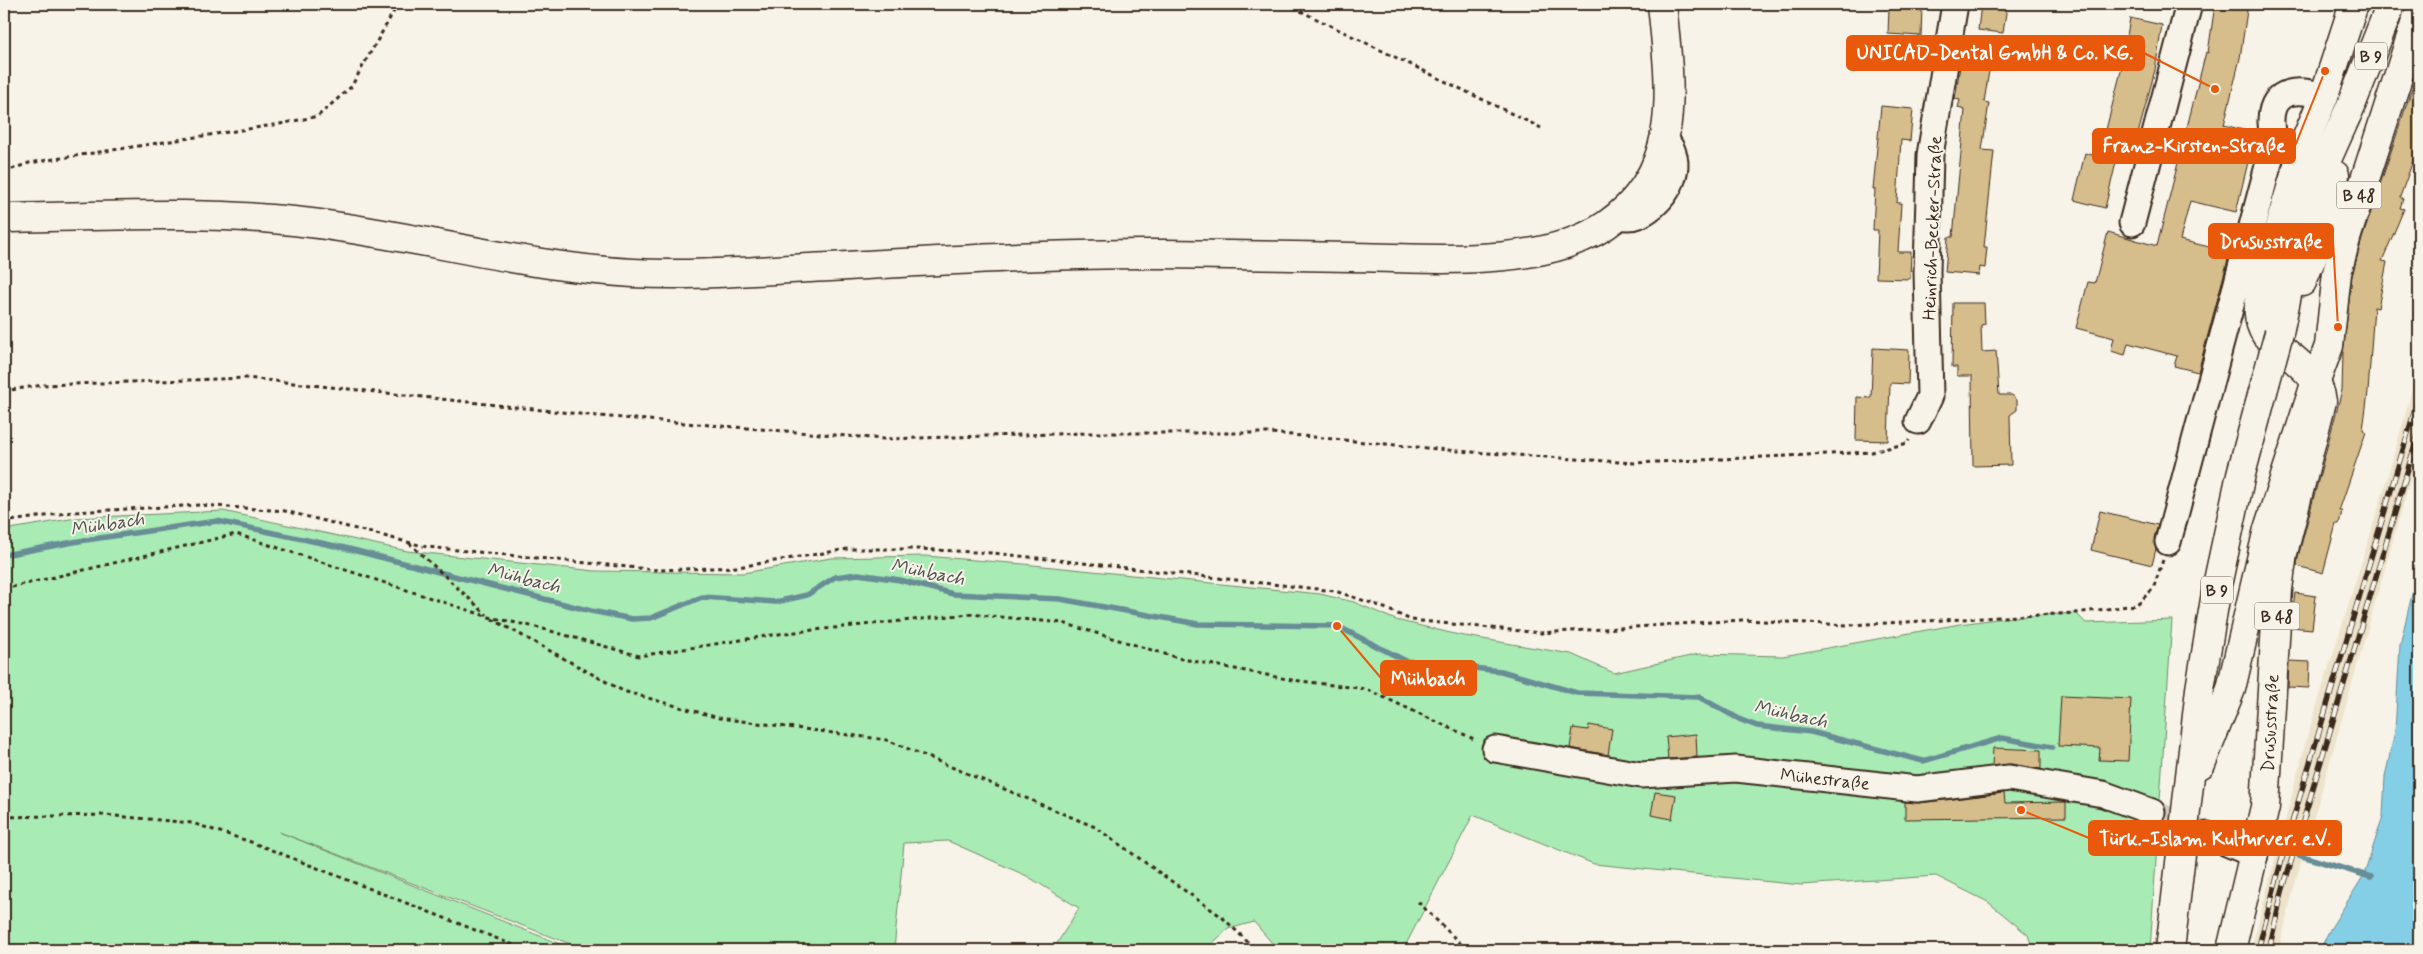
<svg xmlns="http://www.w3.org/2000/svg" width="2423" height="954" viewBox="0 0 2423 954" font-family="Mynerve,sans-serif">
	<rect width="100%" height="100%" fill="#f7f3e8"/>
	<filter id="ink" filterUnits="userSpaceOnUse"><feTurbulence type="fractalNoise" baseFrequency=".02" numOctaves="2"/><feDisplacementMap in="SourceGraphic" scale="10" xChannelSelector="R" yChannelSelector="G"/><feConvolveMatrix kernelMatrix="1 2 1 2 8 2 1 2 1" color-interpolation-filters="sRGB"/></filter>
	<g filter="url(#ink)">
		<path fill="#ede3cc" d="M2419,366V449L2293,891L2279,950H2251L2307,737L2380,503Z"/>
		<path fill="#a9ebb4" stroke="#728a69" d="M223,511L407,551L595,571L743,573L831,558L925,556L1023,564L1320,594L1354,602L1396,620L1459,635L1571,654L1614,673L1699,654L1783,656L1960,624L2012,617L2076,613L2086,623L2172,620L2150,950H2033L2028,935L1988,902L1936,876L1801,885L1594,864L1473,815L1403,950H1278L1254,922L1228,929L1205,950H1053L1079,908L1027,876L948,841L904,843L894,950H586L279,832L575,950H4V530L76,518Z"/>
		<path fill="#85cfe6" stroke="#678d96" d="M2419,565V950H2320L2329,931L2364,875L2383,816L2385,777L2395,731L2400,645Z"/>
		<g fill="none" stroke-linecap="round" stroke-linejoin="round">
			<g stroke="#678d96" stroke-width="5.5">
				<path d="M4,555L79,541L217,521L345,548L591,611L632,619L651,618L702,597L776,602L807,595L835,577L858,574L900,580L953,594L1060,599L1198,624L1337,626L1406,661L1501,671L1577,693L1699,697L1741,720L1757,726L1811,732L1923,761L2002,738L2052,747"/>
				<path d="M2299,855L2371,877"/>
			</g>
		</g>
		<g fill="#d6bd8c" stroke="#3b2a1e">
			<path d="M1981,4L2007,6L2003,33L1978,30Z"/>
			<path d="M2215,4H2248L2240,58L2224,125L2255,133L2236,212L2190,201L2180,240L2230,252L2198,372L2174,366L2177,356L2128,343L2125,355L2111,351L2114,338L2076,328L2088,282L2095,283L2108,232L2157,246L2206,52L2208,53Z"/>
			<path d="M1889,7L1922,8L1921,36L1888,34Z"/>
			<path d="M2130,18L2162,25L2155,70L2134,149L2120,146L2105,208L2074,200L2085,153L2099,157L2121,71Z"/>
			<path d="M1960,66L1989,71L1984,102L1989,103L1982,150L1994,151L1984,247H1987L1985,268L1980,267L1979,275L1945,272L1948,237H1953L1965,110L1958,108L1960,100L1955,99Z"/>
			<path d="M2418,70L2419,144L2400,197L2403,199L2400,208L2404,209L2382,261L2387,262L2378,308L2374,307L2368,392L2363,430L2366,432L2339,511H2342L2339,524H2336L2323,573L2297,566L2298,557L2342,390L2343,353L2352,276L2362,239Z"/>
			<path d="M1881,106L1913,109L1910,141L1901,140L1897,203H1901L1898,252H1911L1910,279L1876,278L1878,230H1873L1875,189H1873Z"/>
			<path d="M1953,303H1984L1985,324L1981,325L1982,352L1996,351L1999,395H2012L2017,400V410L2010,415L2011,465L1973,466L1972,376H1957V367H1952Z"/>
			<path d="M1873,348L1909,350L1908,384L1890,383L1888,441L1856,440L1857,397L1871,398Z"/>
			<path d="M2100,511L2158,525L2154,538L2156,549L2152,565L2091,550Z"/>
			<path d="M2295,593L2316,596L2312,629L2291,627Z"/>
			<path d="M2289,661L2310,662L2309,688L2288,687Z"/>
			<path d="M2061,696L2131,699L2128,761L2099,760L2100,748L2058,746Z"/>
			<path d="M1589,725L1612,729L1608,755L1570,748L1573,728L1588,730Z"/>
			<path d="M1696,734L1697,757L1668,759L1666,737Z"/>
			<path d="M1993,748L2041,750V769L2011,764L1992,766Z"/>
			<path d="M1655,792L1676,795L1672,819L1651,815Z"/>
			<path d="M2004,793L2005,803L2066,802V817L1905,819V802L1919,803Z"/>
		</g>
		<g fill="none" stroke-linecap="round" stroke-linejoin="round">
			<path stroke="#d1cbc0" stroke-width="25" stroke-dasharray="25 12" stroke-linecap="butt" d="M2152,812L2203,833"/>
			<defs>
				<g id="minor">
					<path d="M1617,216C1623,217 1631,218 1636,216C1659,208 1682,177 1673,153C1672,148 1668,144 1665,139"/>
					<path d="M2132,223L2189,4"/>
					<path d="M1918,421L1930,396L1927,272L1930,155L1955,4"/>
					<path d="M2168,542L2272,151C2274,140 2271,131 2271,120C2272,87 2300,89 2324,96"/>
					<path d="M1495,749L1641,775L1736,769L1917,789L2009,778L2103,794L2152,812"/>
					<path d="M2208,835L2255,855"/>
				</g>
				<g id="major">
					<path d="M4,218C106,216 209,210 311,223C419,236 524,267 633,273C692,276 751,271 810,268C928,262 1046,253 1164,254C1226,255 1288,256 1351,257C1426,258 1541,269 1606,225C1685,171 1670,86 1662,4"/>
					<path d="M2316,381L2329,346L2337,273L2347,235L2419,12"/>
					<path d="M2231,950L2265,807L2278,589L2283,553L2322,401C2318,370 2286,356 2266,335C2255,318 2259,302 2262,284L2305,142L2324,96L2354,4"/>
				</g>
				<g id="highway">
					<path d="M2302,282L2322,233L2335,175"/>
					<path d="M2279,333L2301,228L2315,186L2350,108L2391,4"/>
					<path d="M2201,764L2231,689L2268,529L2316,381"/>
					<path d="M2170,950L2200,689L2218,581L2241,474L2265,384"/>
				</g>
			</defs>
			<use href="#minor" stroke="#3b2a1e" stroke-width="29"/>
			<use href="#major" stroke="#3b2a1e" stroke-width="31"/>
			<use href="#highway" stroke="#3b2a1e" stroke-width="31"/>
			<g stroke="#3b2a1e" stroke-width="3" stroke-dasharray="4 4" stroke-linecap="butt">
				<path d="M1286,4L1541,128"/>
				<path d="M4,172L29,163L280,124L318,116L351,87L398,4"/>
				<path d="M4,391L43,385L247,378L598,416L884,439L1089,433H1271L1458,451L1635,463L1872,452L1908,443L1909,440"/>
				<path d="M4,522L73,512L200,505L285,511L427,547L658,570L738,567L848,549H917L993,553L1335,591L1380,606L1411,620L1541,633L1742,620L1849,625L2076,613L2136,605L2153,589L2163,560"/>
				<path d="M409,543L487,615"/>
				<path d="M4,589L236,534L489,617L540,628L639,656L785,633L970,614L1063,623L1178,658L1292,680L1366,689L1476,740"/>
				<path d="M492,619L623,691L719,718L887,740L1095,827L1222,917L1256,950"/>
				<path d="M4,817L104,815L192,823L251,842L526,950"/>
				<path d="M1418,902L1467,950"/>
			</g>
			<use href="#minor" stroke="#f7f3e8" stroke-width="25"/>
			<use href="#major" stroke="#f7f3e8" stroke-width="28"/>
			<use href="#highway" stroke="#f7f3e8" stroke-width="28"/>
			<defs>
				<g id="rail">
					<path d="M2258,950L2286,843L2419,396"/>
					<path d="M2269,950L2282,892L2419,432"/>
				</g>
			</defs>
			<use href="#rail" stroke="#3b2a1e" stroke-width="5.5"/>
			<use href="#rail" stroke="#f7f3e8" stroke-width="4" stroke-dasharray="11" stroke-linecap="butt"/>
			<defs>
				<path id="highway-bridge" d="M2265,384L2279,333"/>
			</defs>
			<use href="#highway-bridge" stroke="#3b2a1e" stroke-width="31" stroke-linecap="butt"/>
			<use href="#highway-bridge" stroke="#f7f3e8" stroke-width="28"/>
		</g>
	</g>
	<g text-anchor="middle" stroke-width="4" stroke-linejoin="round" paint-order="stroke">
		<g fill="#f7f3e8" stroke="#73665b" stroke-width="1">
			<rect x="2355" y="42.5" width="32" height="27" rx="4"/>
			<rect x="2336.5" y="181.5" width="45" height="27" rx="4"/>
			<rect x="2201" y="576.5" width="32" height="27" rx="4"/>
			<rect x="2254.5" y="602.5" width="45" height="27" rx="4"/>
		</g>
		<g font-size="16" font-weight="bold" fill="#3b2a1e">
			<text x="2371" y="62">B 9</text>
			<text x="2359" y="201">B 48</text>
			<text x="2217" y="596">B 9</text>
			<text x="2277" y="622">B 48</text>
		</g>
		<g font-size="18" fill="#3b2a1e" stroke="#f7f3e8">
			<text transform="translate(1932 228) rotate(-88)" y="6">Heinrich-Becker-Straße</text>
			<text transform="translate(2270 723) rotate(-87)" y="6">Drususstraße</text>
			<text transform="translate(1825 779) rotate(6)" y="6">Mühestraße</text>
		</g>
		<g font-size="19" font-style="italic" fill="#4e5350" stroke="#f7f3e8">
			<text transform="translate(107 523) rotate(-9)" y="7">Mühbach</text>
			<text transform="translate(928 571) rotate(11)" y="7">Mühbach</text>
			<text transform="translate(524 577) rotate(14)" y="7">Mühbach</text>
			<text transform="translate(1791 713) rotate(12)" y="7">Mühbach</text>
		</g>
	</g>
	<path fill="none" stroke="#e8590c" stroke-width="2" d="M2215 89L2144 53M2325 71L2295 146M2338 327L2333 241M1337 626L1381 678M2021 810L2089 838"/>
	<g fill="#e8590c" stroke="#f7f3e8" stroke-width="2">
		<circle cx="2215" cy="89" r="5"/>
		<circle cx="2325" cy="71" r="5"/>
		<circle cx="2338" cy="327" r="5"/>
		<circle cx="1337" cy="626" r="5"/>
		<circle cx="2021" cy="810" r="5"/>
	</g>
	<g fill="#e8590c" stroke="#e8590c" stroke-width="2">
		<rect x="1847" y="36" width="297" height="34" rx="5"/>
		<rect x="2093" y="129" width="202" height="34" rx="5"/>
		<rect x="2209" y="224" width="124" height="34" rx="5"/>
		<rect x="1381" y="661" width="95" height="34" rx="5"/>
		<rect x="2089" y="821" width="252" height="34" rx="5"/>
	</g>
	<g font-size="19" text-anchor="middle" font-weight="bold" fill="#fff">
		<text x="1995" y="59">UNICAD-Dental GmbH &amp; Co. KG.</text>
		<text x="2194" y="152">Franz-Kirsten-Straße</text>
		<text x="2271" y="248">Drususstraße</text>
		<text x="1428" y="685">Mühbach</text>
		<text x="2215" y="845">Türk.-Islam. Kulturver. e.V.</text>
	</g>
	<rect width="2423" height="954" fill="none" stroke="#f7f3e8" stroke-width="20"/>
	<rect x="10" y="10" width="2403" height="934" fill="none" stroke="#3b2a1e" stroke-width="2" filter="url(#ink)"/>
</svg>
